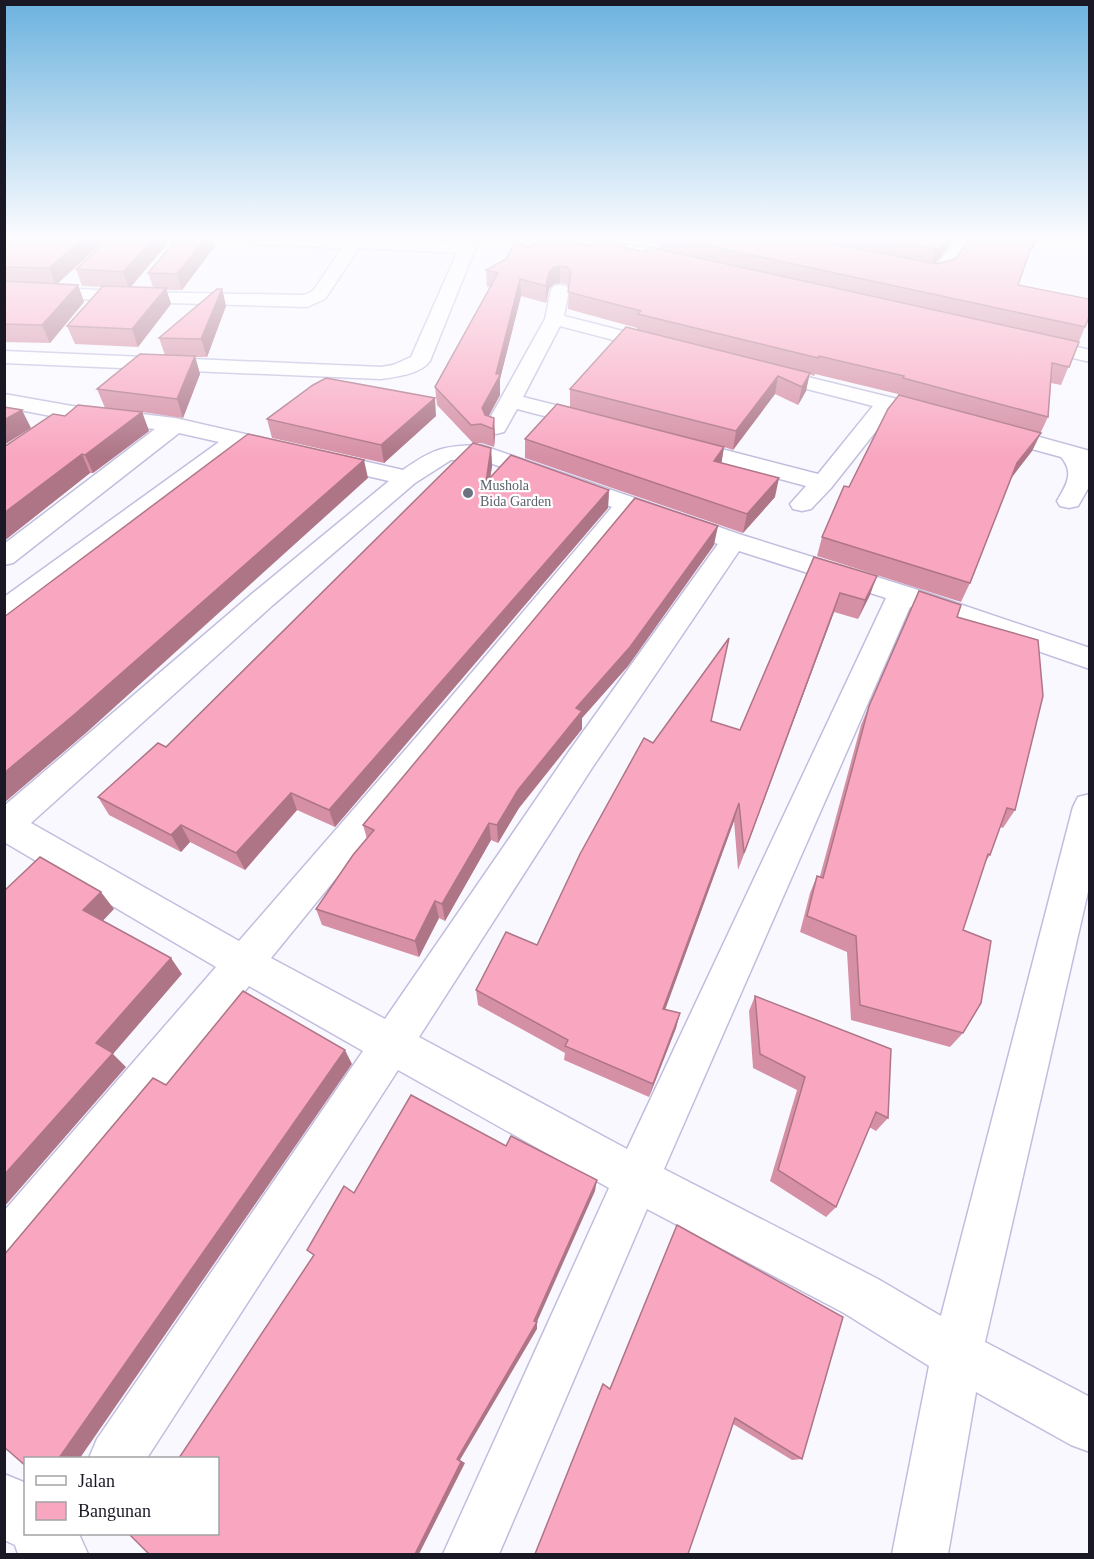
<svg xmlns="http://www.w3.org/2000/svg" width="1094" height="1559" viewBox="0 0 1094 1559" font-family="Georgia,serif">
	<rect width="100%" height="100%" fill="#f9f8ff"/>
	<g fill="none" stroke-linecap="round" stroke-linejoin="round">
		<defs>
			<g id="minor">
				<path d="M247,239H363L461,243L463,239H479L430,361C421,374 396,377 381,379L4,363V351L381,367L393,365L411,357L457,253L359,248L325,299L307,307L135,302L4,295V285L135,292L304,295L313,291L342,248L255,244Z"/>
				<path d="M567,239H597L644,248L646,252L644,256L638,257L569,243Z"/>
				<path d="M957,239H973C949,274 947,284 903,273L900,269L903,265L936,266Z"/>
				<path d="M560,285L566,286L569,290L564,316L670,343L673,347L670,351L663,353L560,326L523,397L603,417L606,422L603,427L595,429L517,409L504,432L496,434L488,432L485,427L545,319L551,290L554,286Z"/>
				<path d="M1030,336L1090,350V362L1023,346L1020,342L1023,338Z"/>
				<path d="M763,366L942,410L945,415L942,420L934,422L892,411L831,488L811,509L802,511L793,509L790,504L806,486L671,450L668,445L671,440L679,438L818,474L873,406L756,376L753,372L756,368Z"/>
				<path d="M4,394L72,406L175,418L403,470C434,448 443,446 481,445L742,535L912,588L1090,648V669L910,607L664,1169L878,1279L941,1316L1073,807L1078,797L1090,794V883L985,1342L1090,1397V1452L1071,1445L976,1392L948,1554H892L929,1366L844,1313L647,1209L499,1554H443L609,1188L398,1070L147,1458H89L97,1439L363,1051L249,986L21,1264L4,1270V1211L216,967L4,842V806L253,593L389,481L241,447L14,617L4,620V597L219,442L179,433L13,563L4,565V544L155,429L72,420L4,407ZM479,459L612,507L446,703L239,941L31,823L273,605L415,483L451,460ZM633,514L718,544L570,750L385,1019L271,958ZM739,551L886,598L627,1149L419,1037L592,768Z"/>
				<path d="M992,424L1090,451V485L1078,506L1069,508L1060,506L1057,501C1066,485 1075,473 1061,457L984,436L981,431L984,426Z"/>
				<path d="M4,1474L26,1483V1534H79L88,1554H18L15,1545L4,1540Z"/>
			</g>
		</defs>
		<use href="#minor" stroke="#c1bdde" stroke-width="3"/>
		<use href="#minor" fill="#fff" fill-rule="evenodd"/>
	</g>
	<g fill="#d690a6">
		<path d="M4,239H106L57,284L78,285L84,302L50,343L4,342Z"/>
		<path d="M108,239H166L167,244L131,287H153L148,273L216,245L182,290H166L171,304L138,347L75,344L67,326L102,287L82,286L76,269Z"/>
		<path d="M660,239H955L935,263L937,264L955,259L970,239H1039L1028,255L1018,285L1085,327L1061,385L1051,383L1048,417L1032,451L1011,478L970,583L961,602L817,556L822,537L898,396V394L815,374L814,376L809,374L806,391L798,405L775,394L733,450L724,447L721,463L775,497L743,533L525,458V439L570,407V389L637,330V328L568,309L569,286L566,284L560,283L554,284L549,289L546,303L521,296L500,379V395L489,416L494,418L495,436L494,447L482,443H473L437,405L435,387L490,287H487L486,270L528,247L590,246L645,252L659,249Z"/>
		<path d="M222,289L226,306L207,357H195L200,374L183,418L142,412L149,431L93,473H90L4,541V447L65,416L137,412L105,408L97,389L165,355L159,338Z"/>
		<path d="M436,416L384,463L272,438L267,419Z"/>
		<path d="M491,448L492,466L490,478L609,490L608,508L335,827L297,810L245,870L190,842L181,852L109,815L98,797L166,747Z"/>
		<path d="M714,545L628,666L582,718V729L519,808L498,843L491,840L445,921L439,918L419,957L322,925L316,909L367,839L363,825Z"/>
		<path d="M814,557L870,595L858,619L834,612L738,870L734,821L665,1009L680,1013L676,1028L649,1097L564,1060L565,1053L478,1005L476,990L537,945L653,743L711,721L740,730Z"/>
		<path d="M957,617L1015,810L1003,828L1000,827L990,855L985,862L963,930V1033L950,1047L851,1020L847,952L800,932L810,893L817,876H820L861,725L869,706Z"/>
		<path d="M755,996L888,1118L876,1131L869,1127L836,1207L826,1217L770,1181L797,1090L753,1068L749,1011Z"/>
		<path d="M677,1225L802,1459L792,1460L733,1424L688,1554H535L603,1384L610,1388Z"/>
	</g>
	<g fill="#ae7587">
		<path d="M83,239H106L56,285L49,268Z"/>
		<path d="M153,239H166L167,244L129,289L123,272Z"/>
		<path d="M205,239H215L216,245L182,290L177,274Z"/>
		<path d="M947,239H955L935,264L931,266L936,249Z"/>
		<path d="M1035,239H1039L1026,258L1033,242Z"/>
		<path d="M560,266V283L554,284L549,289L546,303V286L549,272L554,267Z"/>
		<path d="M520,279L521,296L500,379V395L483,426L482,408L496,374Z"/>
		<path d="M78,285L84,302L50,343L42,325Z"/>
		<path d="M166,288L171,304L138,347L132,329Z"/>
		<path d="M222,289L226,306L207,357L201,339Z"/>
		<path d="M195,356L200,374L183,418L177,399Z"/>
		<path d="M810,373L806,391L798,405L802,387Z"/>
		<path d="M778,376L775,394L733,450L736,431Z"/>
		<path d="M435,398L436,416L384,463L381,445Z"/>
		<path d="M22,410L31,428L4,445V420Z"/>
		<path d="M142,412L149,431L93,473L85,455Z"/>
		<path d="M494,418L495,436L494,447L493,429Z"/>
		<path d="M1041,433L1032,451L1009,481L1017,463Z"/>
		<path d="M724,447L721,466L714,461Z"/>
		<path d="M491,448L492,466L487,500L486,482Z"/>
		<path d="M82,454L90,473L4,541V513Z"/>
		<path d="M364,460L368,478L86,733L4,803V773Z"/>
		<path d="M779,478L775,497L743,533L747,514Z"/>
		<path d="M609,490L608,508L335,827L329,810Z"/>
		<path d="M718,526L714,545L628,666L582,718V729L519,808L498,843L497,825L518,790L576,708Z"/>
		<path d="M877,576L870,595L858,619L865,600Z"/>
		<path d="M840,593L834,612L738,870L744,853Z"/>
		<path d="M291,793L297,810L245,870L236,853Z"/>
		<path d="M739,803L734,821L660,1024L663,1009Z"/>
		<path d="M489,823L491,840L445,921L442,904Z"/>
		<path d="M181,825L190,842L181,852L171,835Z"/>
		<path d="M101,892L114,909L97,927L83,910Z"/>
		<path d="M435,901L439,918L419,957L415,941Z"/>
		<path d="M171,958L182,974L113,1054L126,1067L4,1207V1175L96,1043Z"/>
		<path d="M680,1013L676,1028L649,1097L653,1084Z"/>
		<path d="M345,1050L352,1064L80,1458H59Z"/>
		<path d="M597,1180L595,1191L536,1324L537,1322V1329L460,1460L465,1463L419,1554H415L457,1459L534,1321Z"/>
	</g>
	<g fill="#f9a7c1" stroke="#ae7587" stroke-width="1.5">
		<path d="M4,239H83L49,268L4,267Z"/>
		<path d="M108,239H153L123,272L76,269Z"/>
		<path d="M177,239H205L177,274L148,273Z"/>
		<path d="M543,239H558L590,246L595,240L645,252L650,247L1079,342L1069,367L1052,363L1048,417L903,378L904,376L819,356L818,358L638,314L641,311L568,292L571,272L567,267L560,266L554,267L549,272L546,286L520,279L496,374H500L499,377L482,408L485,415L494,418L493,429L481,424L471,425L435,387L498,273L486,270L506,259L515,242L528,247Z"/>
		<path d="M677,239H808L937,264L955,259L970,239H1035L1033,242L1018,285L1089,299V317L1085,327Z"/>
		<path d="M881,239H947L940,248L936,249Z"/>
		<path d="M4,281L78,285L42,325L4,324Z"/>
		<path d="M103,286L166,288L132,329L67,326Z"/>
		<path d="M217,289H222L201,339L159,338Z"/>
		<path d="M626,327L810,373L802,387L778,376L736,431L570,389Z"/>
		<path d="M140,354L195,356L177,399L97,389Z"/>
		<path d="M326,378L435,398L381,445L267,419L313,385Z"/>
		<path d="M899,395L1041,433L1017,463L970,583L822,537L844,486L849,487L888,409Z"/>
		<path d="M557,404L724,447L714,461L779,478L747,514L525,439Z"/>
		<path d="M78,405L142,412L85,455L82,454L4,513V447L53,414L65,416Z"/>
		<path d="M4,407L22,410L4,420Z"/>
		<path d="M248,434L364,460L75,714L4,773V617Z"/>
		<path d="M473,443L491,448L486,482L511,455L609,490L329,810L291,793L236,853L181,825L171,835L98,797L158,743L166,747Z"/>
		<path d="M635,498L718,526L630,647L576,708L582,711L518,790L497,825L489,823L442,904L435,901L415,941L316,909L353,855L374,830L363,825Z"/>
		<path d="M814,557L877,576L865,600L840,593L744,853L739,803L663,1009L680,1013L653,1084L565,1046L568,1040L476,990L506,932L537,945L580,854L644,738L653,743L729,638L711,721L740,730Z"/>
		<path d="M919,591L961,605L957,617L1038,640L1043,696L1015,810L1007,808L990,855L988,854L963,930L991,941L981,1003L963,1033L860,1005L856,936L807,916L817,876L823,878L869,706Z"/>
		<path d="M40,857L101,892L83,910L171,958L96,1043L113,1053L4,1175V891Z"/>
		<path d="M243,991L345,1050L59,1458H26V1466L4,1447V1255L153,1078L166,1085Z"/>
		<path d="M755,996L891,1049L888,1118L876,1112L836,1207L778,1170L805,1077L760,1054Z"/>
		<path d="M411,1095L506,1146L511,1136L597,1180L534,1321L537,1322L457,1459L461,1462L415,1554H149L129,1534L130,1533H218V1458H179L314,1255L307,1250L344,1186L354,1193Z"/>
		<path d="M677,1225L843,1317L802,1459L735,1418L688,1554H535L603,1384L610,1389Z"/>
	</g>
	<linearGradient id="sky" x2="0" y2="1"><stop stop-color="#6bb2de"/><stop offset="0.52" stop-color="#fcfcff"/><stop offset="1" stop-color="#fcfcff" stop-opacity="0"/></linearGradient>
	<rect width="1094" height="457" fill="url(#sky)"/>
	<circle fill="#6b7280" stroke="#fff" stroke-width="2" cx="468" cy="493" r="6"/>
	<g text-anchor="middle" stroke-width="4.5" stroke-linejoin="round" paint-order="stroke">
		<g font-size="14" fill="#5b616d" stroke="#fff" text-anchor="start">
			<text x="480" y="490">Mushola<tspan x="480" dy="16">Bida Garden</tspan></text>
		</g>
	</g>
	<rect width="1094" height="1559" fill="none" stroke="#191824" stroke-width="12"/>
	<rect x="24" y="1457" width="195" height="78" fill="#ffffff" stroke="#a3a3a7" stroke-width="1.5"/>
	<rect x="36" y="1476" width="30" height="9" fill="#ffffff" stroke="#a3a3a7" stroke-width="1.5"/>
	<text x="78" y="1487" font-size="18" fill="#191824">Jalan</text>
	<rect x="36" y="1502" width="30" height="18" fill="#f9a7c1" stroke="#a3a3a7" stroke-width="1.5"/>
	<text x="78" y="1517" font-size="18" fill="#191824">Bangunan</text>
</svg>
